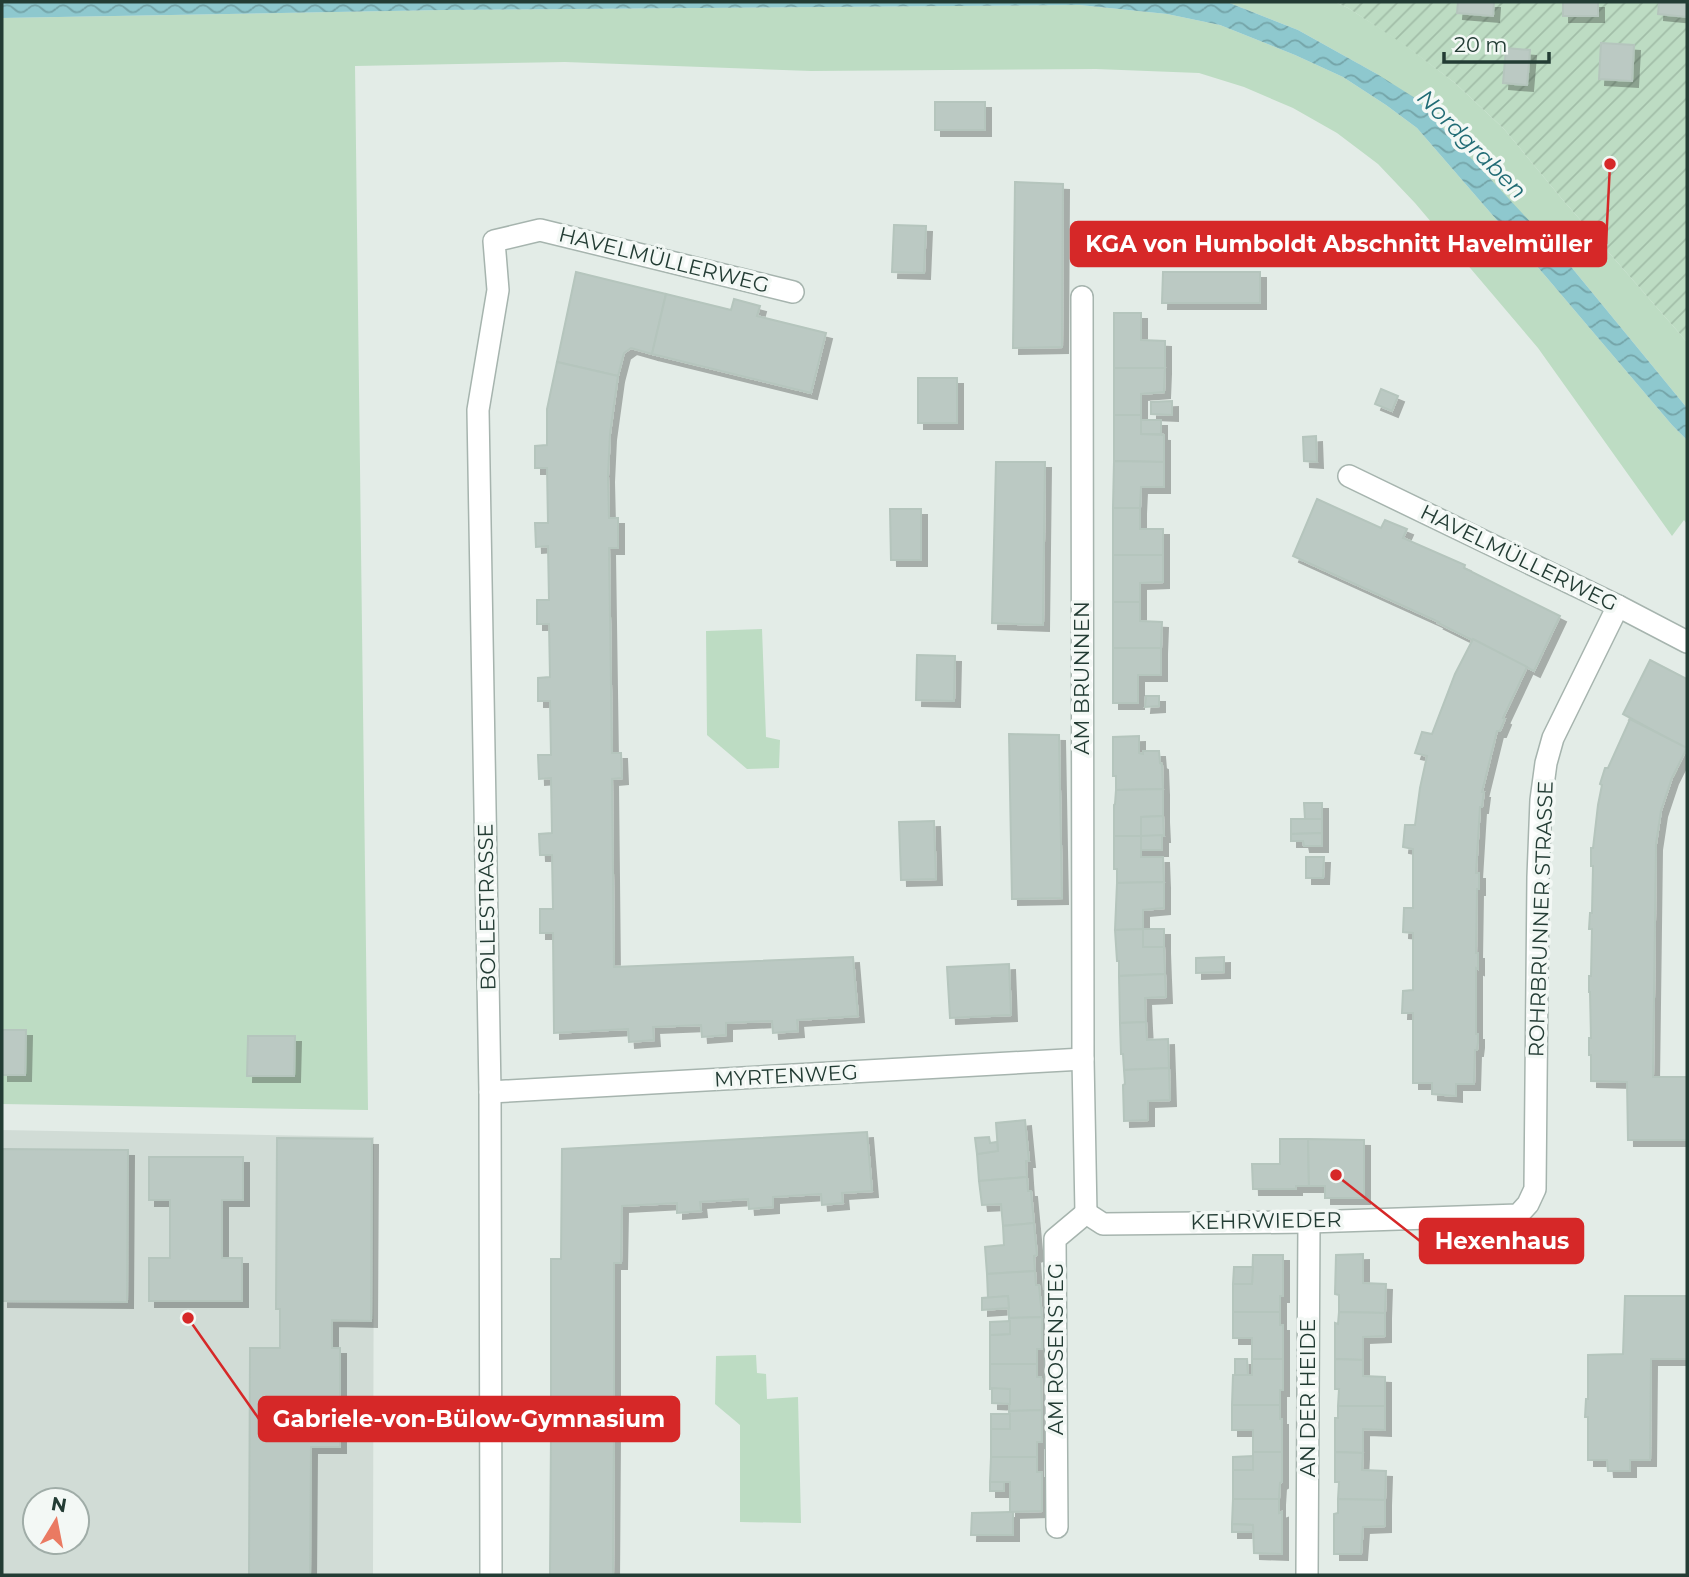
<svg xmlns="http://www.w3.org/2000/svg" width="1689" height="1577" viewBox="0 0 1689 1577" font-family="Montserrat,sans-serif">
	<defs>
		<pattern id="garden-furrows" width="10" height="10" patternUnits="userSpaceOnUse" patternTransform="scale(1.75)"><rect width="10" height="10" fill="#bddcc3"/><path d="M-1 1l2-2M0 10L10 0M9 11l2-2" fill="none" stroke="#a2bea8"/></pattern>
		<pattern id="water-waves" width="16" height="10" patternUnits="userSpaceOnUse" patternTransform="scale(1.75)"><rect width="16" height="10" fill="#8ec8ce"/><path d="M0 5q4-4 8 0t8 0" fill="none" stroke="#74a4a8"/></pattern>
		<filter id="shadow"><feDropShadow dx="6" dy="6" stdDeviation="0" flood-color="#0004"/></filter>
	</defs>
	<rect width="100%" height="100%" fill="#e3ece7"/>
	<path fill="#d1dcd6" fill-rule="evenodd" d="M2,1130L374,1137L373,1575H2ZM35,1500H77V1542H35Z"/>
	<g fill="#bddcc3">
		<path d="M1227,2H1335L1348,8L1401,42L1455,83L1504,129L1562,199L1687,342V408L1563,257L1377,74L1298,30Z"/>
		<path d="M1080,5L1167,14L1220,25L1295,55L1343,77L1386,105L1417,128L1548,279L1672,425L1687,440V524L1684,520L1672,536L1538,348L1415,203L1378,164L1337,133L1293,108L1244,87L1199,73L1096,69L811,71L565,62L355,66L368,1110L2,1104V18L443,10Z"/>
		<path d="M762,629L766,737L780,740L779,768L747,769L707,735L706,631Z"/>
		<path d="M756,1355L757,1373L766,1374L767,1399L798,1397L801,1523L740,1522V1425L715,1404L716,1356Z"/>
	</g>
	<path fill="url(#garden-furrows)" d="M1335,2H1687V342L1562,199L1504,129L1455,83L1403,44L1348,8Z"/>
	<path fill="url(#water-waves)" d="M2,2H1227L1298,30L1377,74L1415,98L1563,257L1687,408V440L1672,425L1548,279L1417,128L1386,105L1343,77L1295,55L1220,25L1167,14L1080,5L443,10L2,18Z"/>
	<g fill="#bbc9c3" stroke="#b5c5bd" stroke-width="2" filter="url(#shadow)">
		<path d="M1458,2H1494L1493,16L1457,13Z"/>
		<rect x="1563" y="2" width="35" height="14"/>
		<path d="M1659,2H1687V17L1658,14Z"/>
		<path d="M1601,43L1634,45L1632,81L1599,79Z"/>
		<path d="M1506,48L1530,50L1527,85L1503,83Z"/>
		<rect x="935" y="102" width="50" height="28"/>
		<path d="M1015,182L1063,184L1062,347L1013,348Z"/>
		<path d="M894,225L926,226L924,273L892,272Z"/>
		<path d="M576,272L666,294L652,354L631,348L624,353L618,376L557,362Z"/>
		<path d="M1163,272H1260V303H1162Z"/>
		<path d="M666,294L731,310L734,299L760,306L757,316L826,333L811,393L652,354Z"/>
		<path d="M1114,313H1141V340L1165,341V368H1114Z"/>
		<path d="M557,362L618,376L610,434L608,476L609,518H618V548H609L612,753H621L622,778L612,779L614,967L853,957L858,1016L797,1020L798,1031L773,1033L772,1021L726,1023V1035L702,1037L701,1025L653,1027L654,1040L629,1042L628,1029L554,1033L553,933H540V909H553L552,855H540L539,834L552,833L551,778L539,779L538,755H551L550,701H538V678L550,677L549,624H537V600H549L548,546L536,547L535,523H548L547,468H535V446L547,445V409Z"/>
		<path d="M1114,368H1165L1164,392L1141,394V415H1114Z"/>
		<rect x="918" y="378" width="39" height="45"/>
		<path d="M1381,389L1398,396L1392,411L1375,404Z"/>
		<path d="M1172,401V415L1151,414V402Z"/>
		<path d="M1114,415H1141V434L1164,435V462L1114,461Z"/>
		<rect x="1141" y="420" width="20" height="14"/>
		<path d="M1316,436L1317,462L1304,461L1303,437Z"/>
		<path d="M1114,461L1164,462V487H1141L1140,508H1113Z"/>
		<path d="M996,462H1045L1043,625L992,623Z"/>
		<path d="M1317,499L1381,528L1385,520L1407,529L1403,538L1465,565L1464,568L1560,616L1534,671L1438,623L1439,622L1293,556Z"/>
		<path d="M1113,508H1140V529H1163V555H1113Z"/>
		<path d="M890,509H921V560H891Z"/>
		<path d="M1113,555H1163V582L1140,583V602H1113Z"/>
		<path d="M1113,602H1140V621L1162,622L1161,648H1113Z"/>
		<path d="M1473,639L1527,667L1503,718L1505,719L1500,731H1497L1482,792H1484L1482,807H1480L1476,873H1479V889H1477L1476,953H1478V969L1476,968V1034H1478V1042L1477,1050H1475L1474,1084H1456V1096L1432,1094V1083H1413V1013H1402L1403,991L1413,990V933L1403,932L1404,908H1413V849L1403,847L1405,825H1415L1420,788L1427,756L1415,753L1422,732L1432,734L1455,674Z"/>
		<path d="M1113,648H1161V675H1138V703H1113Z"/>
		<path d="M917,655L955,656L954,701L916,700Z"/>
		<path d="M1650,660L1687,679V749L1623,714Z"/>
		<path d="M1146,696H1159V706L1145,707Z"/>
		<path d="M1630,719L1687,748L1672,778L1661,811L1656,844L1653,1077H1687V1140H1628L1627,1082L1591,1081V1055H1589V1038H1591L1590,992H1589V976H1591L1592,929H1589L1590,913H1592L1593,866H1591V848H1593L1598,805L1602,785L1600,784L1605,768H1608Z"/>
		<path d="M1009,734L1059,735L1062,898L1012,899Z"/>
		<path d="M1139,736V753L1143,754V751H1159L1160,763L1162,764L1163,789L1116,790V776H1113V737Z"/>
		<path d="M1163,789V816L1141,817V836H1114V805L1115,804L1116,790Z"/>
		<path d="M1304,803H1322V819H1305Z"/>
		<path d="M1163,816L1164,836H1141V817Z"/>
		<path d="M1291,819H1322V833L1291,834Z"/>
		<path d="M934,821L936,879L901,880L899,822Z"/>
		<path d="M1322,833V846H1304L1303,841H1291V834Z"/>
		<path d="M1162,835V850H1141V836Z"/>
		<path d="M1114,836H1141V857H1163L1164,882L1117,883V869H1114Z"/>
		<path d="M1306,857H1324L1323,878H1306Z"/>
		<path d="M1164,882V908L1143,910V929L1115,930L1117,883Z"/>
		<rect x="1143" y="929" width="21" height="18"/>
		<path d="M1143,929V947H1164L1165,974L1119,976V961H1117L1115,930Z"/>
		<path d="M1224,957V972L1196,973V958Z"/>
		<path d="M1009,964L1011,1015L950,1018L947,967Z"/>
		<path d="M1165,974L1166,997L1145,998L1146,1022L1120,1023L1119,976Z"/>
		<path d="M1146,1022L1147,1040L1168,1039L1169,1068L1124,1070L1123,1054H1121L1120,1023Z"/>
		<path d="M2,1030H26L25,1075H2Z"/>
		<path d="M248,1036H295L294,1076H247Z"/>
		<path d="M1169,1068L1170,1100L1148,1101V1120L1124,1121L1123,1085L1125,1084L1124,1070Z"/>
		<path d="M1025,1120L1029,1161H1026L1027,1177L979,1181L977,1154L998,1151L996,1123Z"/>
		<path d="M867,1132L872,1191L842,1193L843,1203L822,1205L821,1194L773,1197V1207L749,1209L748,1199L700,1202L701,1211L677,1213V1203L622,1206L621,1263H614V1434H551V1259H561L562,1149Z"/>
		<path d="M989,1137L990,1143L997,1142L998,1151L977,1154L975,1138Z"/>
		<path d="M277,1138L372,1139L371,1321L332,1320V1348H340V1447H311L310,1575H249L250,1348H280V1309H276Z"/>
		<path d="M1280,1139H1308L1309,1186H1296V1189H1253L1252,1164H1280Z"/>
		<path d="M1308,1139L1364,1140V1198H1325V1186H1309Z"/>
		<path d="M2,1149L128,1150L127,1302L2,1301Z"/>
		<path d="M149,1157H243V1200H222V1258H242V1301H149V1258H170V1200H149Z"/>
		<path d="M1027,1177L1028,1191H1031L1034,1223L1003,1226L1001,1204L982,1205L979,1181Z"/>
		<path d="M1034,1223L1037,1255L1034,1256L1035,1271L987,1274L985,1247L1004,1245L1003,1226Z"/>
		<path d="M1363,1254V1283L1386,1284L1385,1313L1339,1312V1295L1335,1294L1336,1255Z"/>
		<path d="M1253,1255H1283V1296H1280V1312H1233V1284H1252Z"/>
		<path d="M1234,1267H1253L1252,1284H1233Z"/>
		<path d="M1035,1271L1036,1285H1039L1042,1317L1009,1318L1008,1296L988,1298L987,1274Z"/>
		<path d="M1008,1296L1009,1308L982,1310V1298Z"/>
		<path d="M1625,1296H1687V1359H1651L1650,1460H1630V1471H1608L1607,1460H1588V1417H1585L1586,1399H1588V1355L1623,1354Z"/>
		<path d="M1233,1312H1280V1325H1283V1359H1252V1338H1233Z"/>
		<path d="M1339,1312L1385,1313V1336L1363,1337V1360L1335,1359V1323L1338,1324Z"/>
		<path d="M1042,1317V1349H1037V1364H990V1335L1010,1334L1009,1318Z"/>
		<path d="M1010,1321V1334L990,1335V1322Z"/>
		<path d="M1235,1359H1247L1248,1375H1235Z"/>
		<path d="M1252,1359H1283V1390H1280V1405H1232L1233,1375H1252Z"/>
		<path d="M1335,1359L1363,1360V1376L1385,1377V1406H1338L1339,1389H1335Z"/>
		<path d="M990,1364H1037V1377H1041L1042,1410L1009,1411L1010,1389H990Z"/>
		<path d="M992,1388L1010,1389V1404L992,1403Z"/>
		<path d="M1232,1405H1280V1419H1282V1452H1253V1430H1232Z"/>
		<path d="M1338,1406H1385V1430L1363,1429V1453L1335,1452V1418H1338Z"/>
		<path d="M1042,1410V1442H1037V1457H991V1429H1010L1009,1411Z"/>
		<rect x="991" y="1414" width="19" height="15"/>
		<path d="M551,1434H614L613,1575H550Z"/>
		<path d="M1253,1452H1282V1482L1280,1483L1279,1499H1233V1470H1253Z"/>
		<path d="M1335,1452L1363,1453L1362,1470L1386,1471L1385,1500L1338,1499L1339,1482H1335Z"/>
		<path d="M1253,1456V1470H1233V1457Z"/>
		<path d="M991,1457H1037V1472H1042V1511L1010,1512V1482H990Z"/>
		<rect x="990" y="1482" width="14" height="9"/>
		<path d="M1233,1499H1279V1513L1282,1512V1554L1254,1553L1253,1525L1232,1524Z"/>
		<path d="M1338,1499L1385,1500V1526L1363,1527L1361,1554H1334V1514L1338,1513Z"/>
		<path d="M1010,1512H1013V1535H971L972,1513Z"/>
		<path d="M1232,1524L1253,1525V1532H1232Z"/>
	</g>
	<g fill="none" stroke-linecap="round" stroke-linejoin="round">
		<defs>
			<g id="minor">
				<path d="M1082,297L1083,1059L1086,1213"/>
				<path d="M1349,476L1618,606L1687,642"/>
				<path d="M490,1092L1083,1059"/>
				<path d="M1086,1213L1103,1224L1309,1222L1518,1215L1528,1204L1535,1189L1538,877L1541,800L1546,763L1553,738L1618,606"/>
				<path d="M1057,1527L1055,1239L1086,1213"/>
				<path d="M491,1575L490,1092L478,410L498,290L494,241L540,230L793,292"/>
				<path d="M1307,1575L1309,1222"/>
			</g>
		</defs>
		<use href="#minor" stroke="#a6b4ae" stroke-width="24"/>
		<use href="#minor" stroke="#fff" stroke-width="21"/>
	</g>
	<g text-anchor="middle" stroke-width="7" stroke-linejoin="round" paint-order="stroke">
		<g font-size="21" fill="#233c34" stroke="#f3f8f5">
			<text transform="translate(664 260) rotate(14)" y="7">HAVELMÜLLERWEG</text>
			<text transform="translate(1519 558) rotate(26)" y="7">HAVELMÜLLERWEG</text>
			<text transform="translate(1082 678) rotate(-90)" y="7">AM BRUNNEN</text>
			<text transform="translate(487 907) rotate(-91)" y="7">BOLLESTRASSE</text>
			<text transform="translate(1541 919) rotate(-88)" y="7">ROHRBRUNNER STRASSE</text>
			<text transform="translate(786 1076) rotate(-3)" y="7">MYRTENWEG</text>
			<text transform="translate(1266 1221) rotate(-1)" y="7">KEHRWIEDER</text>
			<text transform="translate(1056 1349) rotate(-90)" y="7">AM ROSENSTEG</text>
			<text transform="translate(1308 1398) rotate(-90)" y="7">AN DER HEIDE</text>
		</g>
		<g font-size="23" font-style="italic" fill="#216c75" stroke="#f3f8f5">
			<text transform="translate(1472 144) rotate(45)" y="8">Nordgraben</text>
		</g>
	</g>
	<path fill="none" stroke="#d62828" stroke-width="2.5" d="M1610 164L1606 244M1336 1175L1420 1241M188 1318L259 1419"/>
	<g fill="#d62828" stroke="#f3f8f5" stroke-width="2.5">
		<circle cx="1610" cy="164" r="7"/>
		<circle cx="1336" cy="1175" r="7"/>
		<circle cx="188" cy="1318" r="7"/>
	</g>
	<g fill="#d62828" stroke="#d62828" stroke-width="2.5">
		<rect x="1071" y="222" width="535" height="44" rx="7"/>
		<rect x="1420" y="1219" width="163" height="44" rx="7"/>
		<rect x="259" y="1397" width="420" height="44" rx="7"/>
	</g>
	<g font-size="23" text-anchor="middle" font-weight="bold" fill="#fff">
		<text x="1339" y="252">KGA von Humboldt Abschnitt Havelmüller</text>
		<text x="1502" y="1249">Hexenhaus</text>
		<text x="469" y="1427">Gabriele-von-Bülow-Gymnasium</text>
	</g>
	<rect width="1689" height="1577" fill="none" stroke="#233c34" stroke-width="7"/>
	<g transform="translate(56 1521) rotate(10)"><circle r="33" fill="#f3f8f5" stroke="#a0ada8" stroke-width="2"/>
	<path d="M0-5L12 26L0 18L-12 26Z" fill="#ea7a62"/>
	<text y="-10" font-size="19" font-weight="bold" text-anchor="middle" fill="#233c34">N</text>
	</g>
	<path d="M1444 52v10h105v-10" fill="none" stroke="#233c34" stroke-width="3.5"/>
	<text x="1454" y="52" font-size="21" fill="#233c34" stroke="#f3f8f5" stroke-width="5" paint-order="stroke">20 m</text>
</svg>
